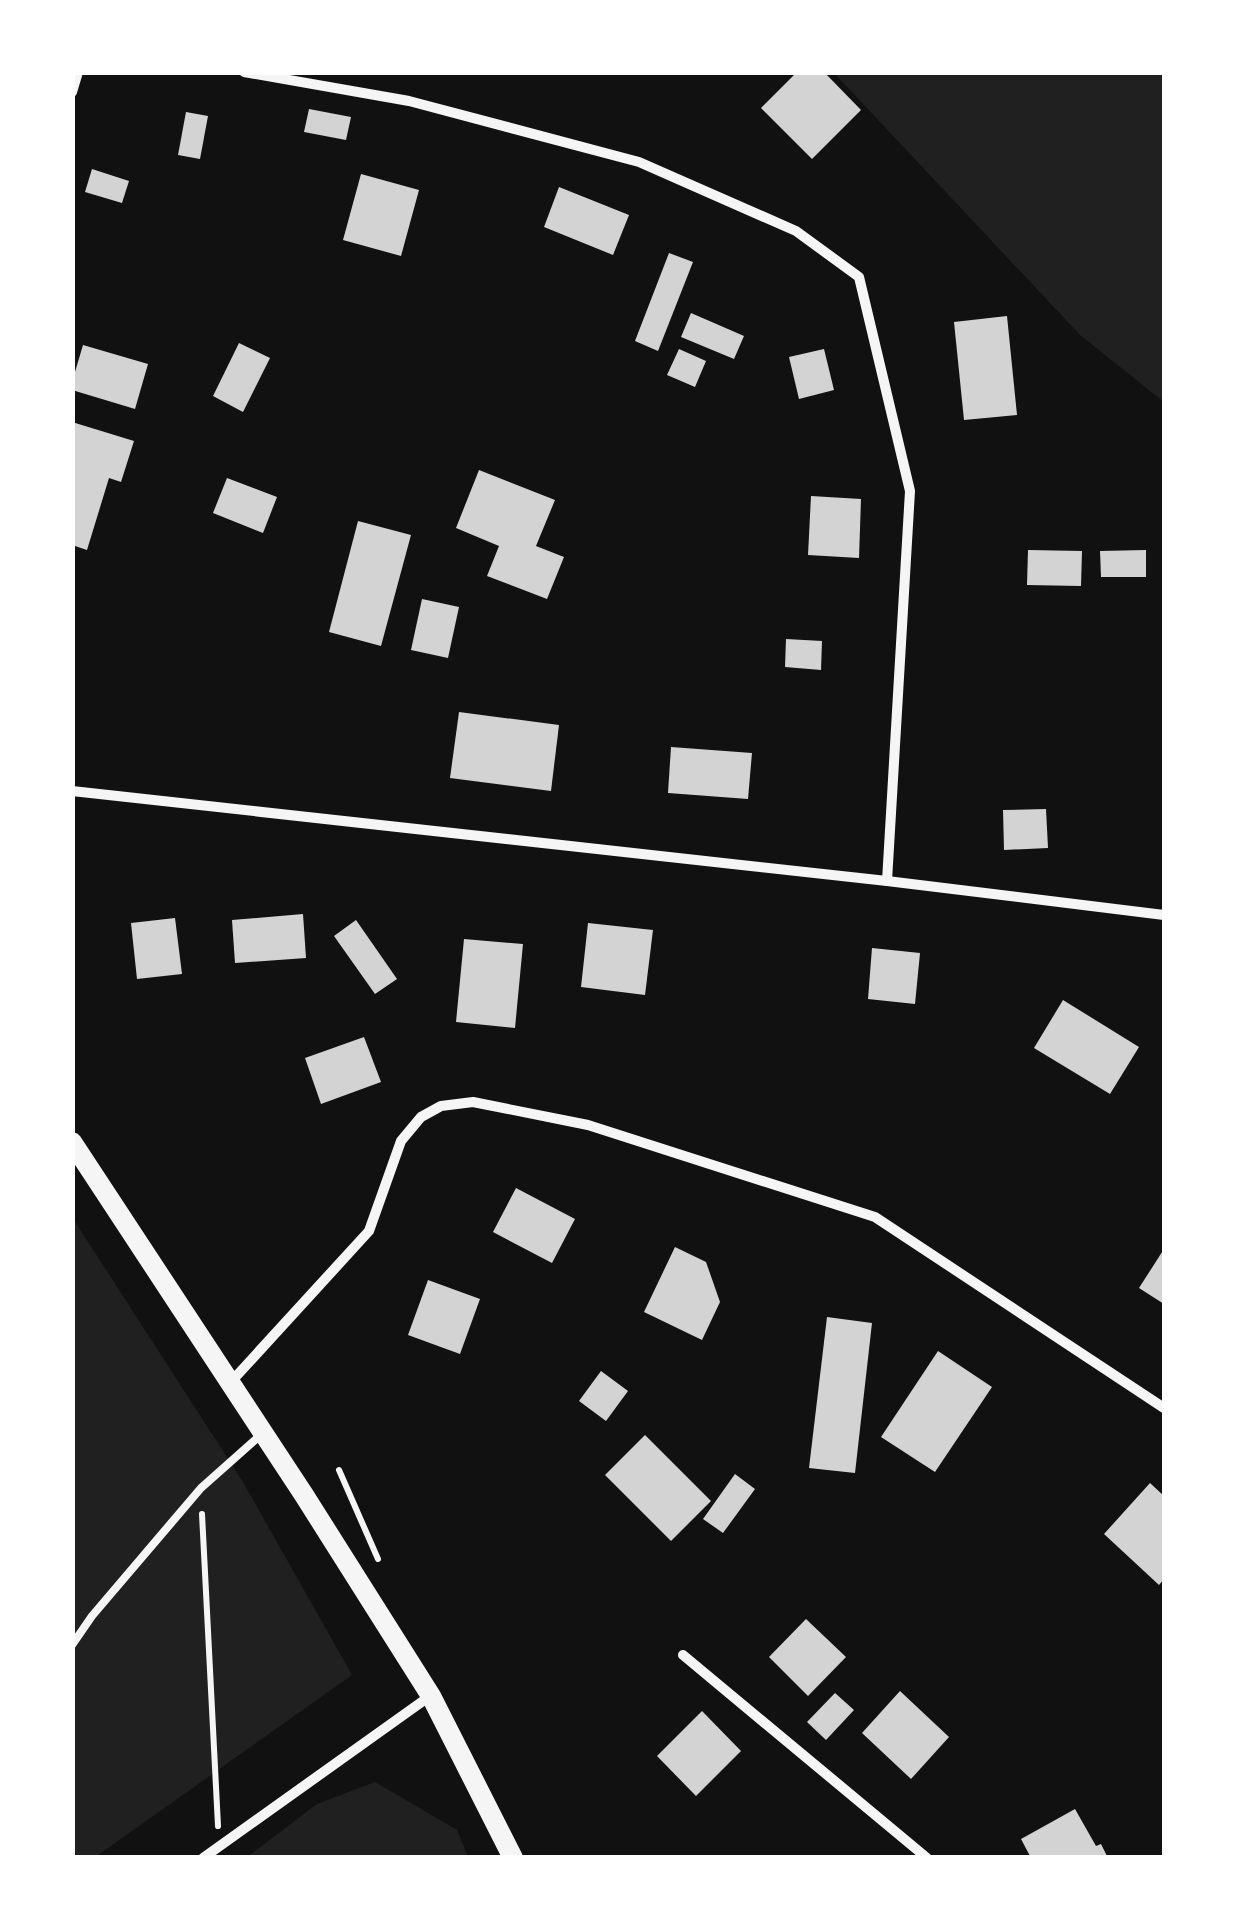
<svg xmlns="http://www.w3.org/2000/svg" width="1237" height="1930" viewBox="0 0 1237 1930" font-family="'Alegreya Sans',sans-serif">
	<rect width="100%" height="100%" fill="#111"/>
	<g fill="#202020">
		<path d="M834,73H1164V402L1080,335Z"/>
		<path d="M72,1217L243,1482L352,1675L94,1858L72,1857Z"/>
		<path d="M375,1782L457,1830L468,1857H247L317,1804Z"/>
	</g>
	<g fill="#d3d3d3">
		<path d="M797,72H824L861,110L812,159L761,108Z"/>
		<path d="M309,109L351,117L346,140L304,132Z"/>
		<path d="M186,112L208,116L200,159L178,155Z"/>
		<path d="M92,169L129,181L122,203L85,192Z"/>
		<path d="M361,174L419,190L401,256L343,240Z"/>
		<path d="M559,187L629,215L613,255L544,227Z"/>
		<path d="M669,253L693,262L658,351L635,341Z"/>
		<path d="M691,313L744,336L734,359L681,337Z"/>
		<path d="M1007,316L1017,415L964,420L954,322Z"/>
		<path d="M239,343L270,358L243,412L213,396Z"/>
		<path d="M83,345L148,364L135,409L72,390V382Z"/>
		<path d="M679,349L706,361L695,387L667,375Z"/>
		<path d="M824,349L834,390L799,399L789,357Z"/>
		<path d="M72,422L134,441L121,482L109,478L87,550L72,545Z"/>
		<path d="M479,470L555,500L536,546L564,557L547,599L487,576L499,546L456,528Z"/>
		<path d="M227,478L277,497L263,533L213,513Z"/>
		<path d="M811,496L861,499L859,558L808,555Z"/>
		<path d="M358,521L411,535L381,646L329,632Z"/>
		<path d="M1028,550L1082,551L1081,586L1027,585Z"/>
		<path d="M1146,550V577H1101L1100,551Z"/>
		<path d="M422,599L459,607L448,658L411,650Z"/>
		<path d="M786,639L822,641L821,670L785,667Z"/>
		<path d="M459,712L559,725L551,791L450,778Z"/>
		<path d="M671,747L752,753L748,799L668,793Z"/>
		<path d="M1046,809L1048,848L1004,850L1003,810Z"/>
		<path d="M303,914L306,958L235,963L232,920Z"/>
		<path d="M175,918L182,974L137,979L131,923Z"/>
		<path d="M356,920L397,979L375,994L334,936Z"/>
		<path d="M588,923L653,930L645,995L581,987Z"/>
		<path d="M464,939L523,944L515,1028L456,1022Z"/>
		<path d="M872,948L920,953L915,1004L868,999Z"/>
		<path d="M1063,1000L1139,1047L1110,1094L1034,1048Z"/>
		<path d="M364,1037L381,1082L321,1104L305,1058Z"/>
		<path d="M516,1188L575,1219L552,1263L493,1232Z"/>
		<path d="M675,1247L706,1262L720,1302L702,1340L644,1312Z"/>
		<path d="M1164,1249V1304L1139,1288Z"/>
		<path d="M428,1280L480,1299L460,1354L408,1335Z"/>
		<path d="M827,1317L872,1323L855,1473L809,1468Z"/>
		<path d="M938,1351L992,1387L935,1472L881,1437Z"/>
		<path d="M601,1371L628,1391L606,1421L579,1401Z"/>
		<path d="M645,1435L711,1501L671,1541L605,1475Z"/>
		<path d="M735,1474L755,1489L723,1533L703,1519Z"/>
		<path d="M1150,1483L1164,1496V1579L1159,1585L1104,1534Z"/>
		<path d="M806,1619L846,1657L808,1696L769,1657Z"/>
		<path d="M900,1691L949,1737L911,1779L862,1733Z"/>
		<path d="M835,1693L854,1710L826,1740L807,1722Z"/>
		<path d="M702,1711L741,1751L696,1796L657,1756Z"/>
		<path d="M1075,1809L1096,1846L1101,1844L1108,1858H1031L1021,1839Z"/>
	</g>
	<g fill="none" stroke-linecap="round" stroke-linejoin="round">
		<g stroke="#f5f5f5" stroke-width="6">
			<path d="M339,1470L378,1559"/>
			<path d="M202,1514L218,1826"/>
		</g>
		<path stroke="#f5f5f5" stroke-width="8" d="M72,1645L92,1616L201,1488L263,1433"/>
		<g stroke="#f5f5f5" stroke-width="10">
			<path d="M244,72L409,101L639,162L796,231L859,277L910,491L887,881"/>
			<path d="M72,92L78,72"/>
			<path d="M72,791L887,881L1164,915"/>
			<path d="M230,1383L369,1231L401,1141L421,1117L441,1106L473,1102L588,1125L875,1217L1164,1408"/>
			<path d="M683,1655L927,1858"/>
			<path d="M203,1858L430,1696"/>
		</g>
		<path stroke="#f5f5f5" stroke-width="20" d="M72,1142L304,1495L431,1696L513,1858"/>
	</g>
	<rect width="1237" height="1930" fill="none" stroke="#ffffff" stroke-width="150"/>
</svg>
